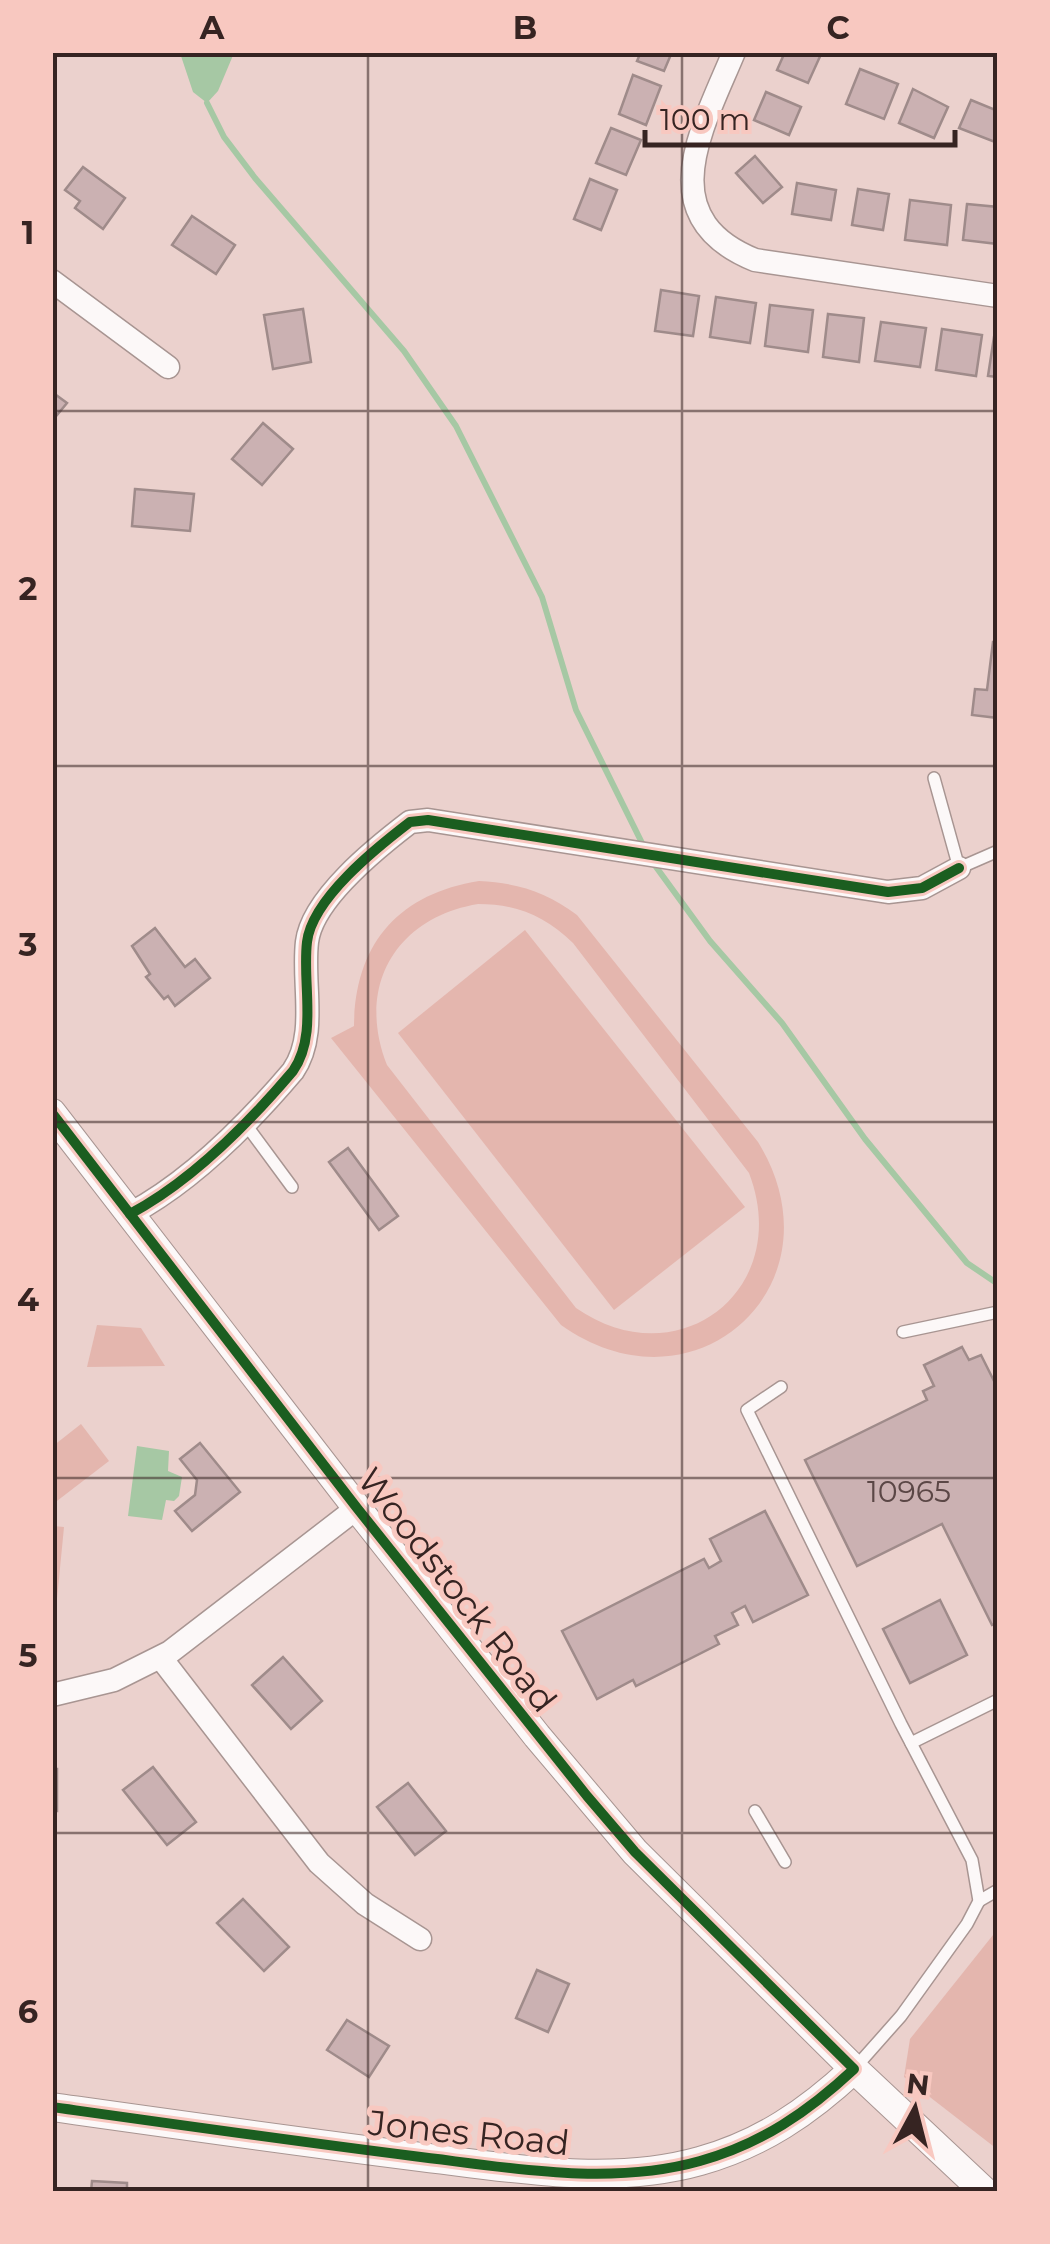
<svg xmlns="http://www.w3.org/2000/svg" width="1050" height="2244" viewBox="0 0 1050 2244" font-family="Montserrat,sans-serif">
	<rect width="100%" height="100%" fill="#ebd1cd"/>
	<g fill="#e4b6ae" fill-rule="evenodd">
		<path d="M479,881C518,883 546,892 577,915L758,1142C845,1283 696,1421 561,1325L331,1038L354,1026C355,944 398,894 479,881ZM478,904C517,904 545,916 573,943L749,1173C794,1290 678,1379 576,1308L387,1065C356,987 395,918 478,904Z"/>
		<path d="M525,930L745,1207L614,1310L398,1033Z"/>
		<path d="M97,1325L141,1328L165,1366L87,1367Z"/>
		<path d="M81,1424L109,1461L53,1504V1446Z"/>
		<path d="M53,1526L64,1527L53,1640H52Z"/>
		<path d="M997,1930V2149L904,2077L910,2039Z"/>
	</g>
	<g fill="#a6c8a4">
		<path d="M180,53H234L218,91L207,103L193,92Z"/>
		<path d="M137,1446L169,1451L168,1471L182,1477L179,1496L174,1501L166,1500L162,1520L128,1516Z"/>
	</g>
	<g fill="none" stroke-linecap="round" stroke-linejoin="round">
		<g stroke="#a6c8a4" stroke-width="6">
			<path d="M207,103L224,137L255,178L404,351L456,426L542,597L576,710L645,849"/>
			<path d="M651,860L710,941L782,1023L865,1139L967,1263L998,1284"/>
		</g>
	</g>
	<g fill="#cbb1b2" stroke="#9f8b8a" stroke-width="2.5">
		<path d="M641,52H672L664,71L637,61Z"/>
		<path d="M785,52H822L808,83L777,70Z"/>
		<path d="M860,69L898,84L884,119L846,104Z"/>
		<path d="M633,75L661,86L646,125L619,114Z"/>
		<path d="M913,89L948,107L934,138L899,123Z"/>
		<path d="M766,92L801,107L789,135L754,120Z"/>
		<path d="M971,100L998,111L995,142L959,128Z"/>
		<path d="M611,128L641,140L626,175L596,163Z"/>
		<path d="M755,156L782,187L763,203L736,173Z"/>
		<path d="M83,167L125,198L103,229L75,208L80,201L65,190Z"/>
		<path d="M590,179L617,190L601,230L574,219Z"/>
		<path d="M797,183L836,190L831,220L792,214Z"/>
		<path d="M858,189L889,194L883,230L852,225Z"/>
		<path d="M910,200L951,205L947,245L905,240Z"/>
		<path d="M967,204L998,207V244L963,240Z"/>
		<path d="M192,216L235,245L216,274L172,245Z"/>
		<path d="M661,290L699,296L693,336L655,331Z"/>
		<path d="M716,297L756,303L750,343L710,337Z"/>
		<path d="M770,305L813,310L808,352L765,346Z"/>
		<path d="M303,309L311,362L273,369L264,315Z"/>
		<path d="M828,314L864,318L859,362L823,357Z"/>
		<path d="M881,322L926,328L920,367L875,361Z"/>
		<path d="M942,329L982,335L976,376L936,370Z"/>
		<path d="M994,337H998V377L988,376Z"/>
		<path d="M52,392L67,403L52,421Z"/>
		<path d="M263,423L293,449L262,485L232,459Z"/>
		<path d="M135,489L194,494L190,531L132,526Z"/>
		<path d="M993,642H998V718L972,715L975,689L987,690Z"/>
		<path d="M155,928L185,967L195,959L210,978L175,1006L168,996L164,999L146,977L150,974L132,946Z"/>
		<path d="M348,1148L398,1216L379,1230L329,1162Z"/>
		<path d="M962,1347L969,1360L981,1355L998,1389V1623L992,1625L942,1524L857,1566L805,1460L927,1400L923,1391L934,1386L924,1365Z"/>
		<path d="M200,1443L240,1492L192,1531L175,1511L195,1495L197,1480L180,1459Z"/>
		<path d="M765,1511L808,1595L753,1622L745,1606L732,1613L738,1625L715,1636L719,1644L636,1686L633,1680L597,1699L562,1631L704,1559L709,1568L721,1561L710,1539Z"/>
		<path d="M940,1600L967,1655L910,1683L883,1629Z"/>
		<path d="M283,1657L322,1701L291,1729L252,1685Z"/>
		<path d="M153,1767L196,1822L167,1845L123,1790Z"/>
		<rect x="52" y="1769" width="5" height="42"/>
		<path d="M408,1783L446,1831L415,1855L377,1807Z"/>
		<path d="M243,1899L289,1947L264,1971L217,1923Z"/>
		<path d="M537,1970L569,1984L548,2032L516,2018Z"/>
		<path d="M347,2020L389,2046L369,2077L327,2050Z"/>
		<path d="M92,2181L127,2183V2192H91Z"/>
	</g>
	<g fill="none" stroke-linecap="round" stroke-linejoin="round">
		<defs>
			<g id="service">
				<path d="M934,778L959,868L998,851"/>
				<path d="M244,1122L292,1187"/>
				<path d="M903,1332L998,1312"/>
				<path d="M781,1387L747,1410L901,1724L972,1860L979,1901L967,1924L901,2016L854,2069"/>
				<path d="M911,1743L998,1700"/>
				<path d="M755,1811L785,1862"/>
				<path d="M979,1901L998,1890"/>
			</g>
			<g id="minor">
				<path d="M734,52C703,127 649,217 755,260L998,296"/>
				<path d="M52,281L168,367"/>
				<path d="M130,1214C192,1181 248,1124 293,1071C318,1035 302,984 307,942C312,899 376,848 410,822L428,820L888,892L922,888L959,868"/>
				<path d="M161,1658L319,1863L365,1904L420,1939"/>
				<path d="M52,1695L114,1680L170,1652L357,1508"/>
			</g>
			<g id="tertiary">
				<path d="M52,1113L357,1508L537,1736L635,1852L854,2069L985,2192"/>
				<path d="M52,2107C173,2124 293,2141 413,2156C506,2167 608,2187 700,2161C761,2144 808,2112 854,2069"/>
			</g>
		</defs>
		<use href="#service" stroke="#a89592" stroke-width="14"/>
		<use href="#minor" stroke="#a89592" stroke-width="25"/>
		<use href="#tertiary" stroke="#a89592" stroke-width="30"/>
		<use href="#service" stroke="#fcf8f8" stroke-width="11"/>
		<use href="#minor" stroke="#fcf8f8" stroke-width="22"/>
		<use href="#tertiary" stroke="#fcf8f8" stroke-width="28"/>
		<defs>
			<g id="cycleway">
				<path d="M52,1113L357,1508L587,1796L635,1852L854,2069C808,2112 761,2144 700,2161C608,2187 506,2167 413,2156C293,2141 173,2124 52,2107"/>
				<path d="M130,1214C192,1181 248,1124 293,1071C318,1035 302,984 307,942C312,899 376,848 410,822L428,820L888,892L922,888L959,868"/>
			</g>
		</defs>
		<use href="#cycleway" stroke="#f8c8c0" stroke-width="16"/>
		<use href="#cycleway" stroke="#1b5e20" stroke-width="10"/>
	</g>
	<path fill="none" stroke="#362422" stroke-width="2.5" stroke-opacity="0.55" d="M368,52V2192M682,52V2192M52,411H998M52,766H998M52,1122H998M52,1478H998M52,1833H998"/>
	<g text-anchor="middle" stroke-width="10" stroke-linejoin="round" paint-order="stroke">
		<g font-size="30" fill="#5b4746">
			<text x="909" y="1502">10965</text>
		</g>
		<g font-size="35" fill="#362422" stroke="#f8c8c0">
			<text transform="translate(457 1590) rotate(52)" y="12">Woodstock Road</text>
			<text transform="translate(469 2133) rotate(6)" y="12">Jones Road</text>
		</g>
	</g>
	<rect width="1050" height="2244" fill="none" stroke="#f8c8c0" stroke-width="110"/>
	<g transform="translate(915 2109) rotate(7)" stroke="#f8c8c0" stroke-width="8" paint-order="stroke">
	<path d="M0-8L18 38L0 25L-18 38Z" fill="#362422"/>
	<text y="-15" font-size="28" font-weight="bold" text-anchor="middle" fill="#362422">N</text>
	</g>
	<path d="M645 130v15h310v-15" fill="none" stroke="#362422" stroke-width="5"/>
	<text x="660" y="130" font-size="30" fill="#362422" stroke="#f8c8c0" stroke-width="8" paint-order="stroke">100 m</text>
	<rect x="55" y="55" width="940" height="2134" fill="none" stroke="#362422" stroke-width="4"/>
	<g font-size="32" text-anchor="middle" font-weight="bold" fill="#362422">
		<text x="212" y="39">A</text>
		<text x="525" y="39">B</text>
		<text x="838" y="39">C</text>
		<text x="28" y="244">1</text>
		<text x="28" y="600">2</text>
		<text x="28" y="956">3</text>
		<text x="28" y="1311">4</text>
		<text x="28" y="1667">5</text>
		<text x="28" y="2023">6</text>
	</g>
</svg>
